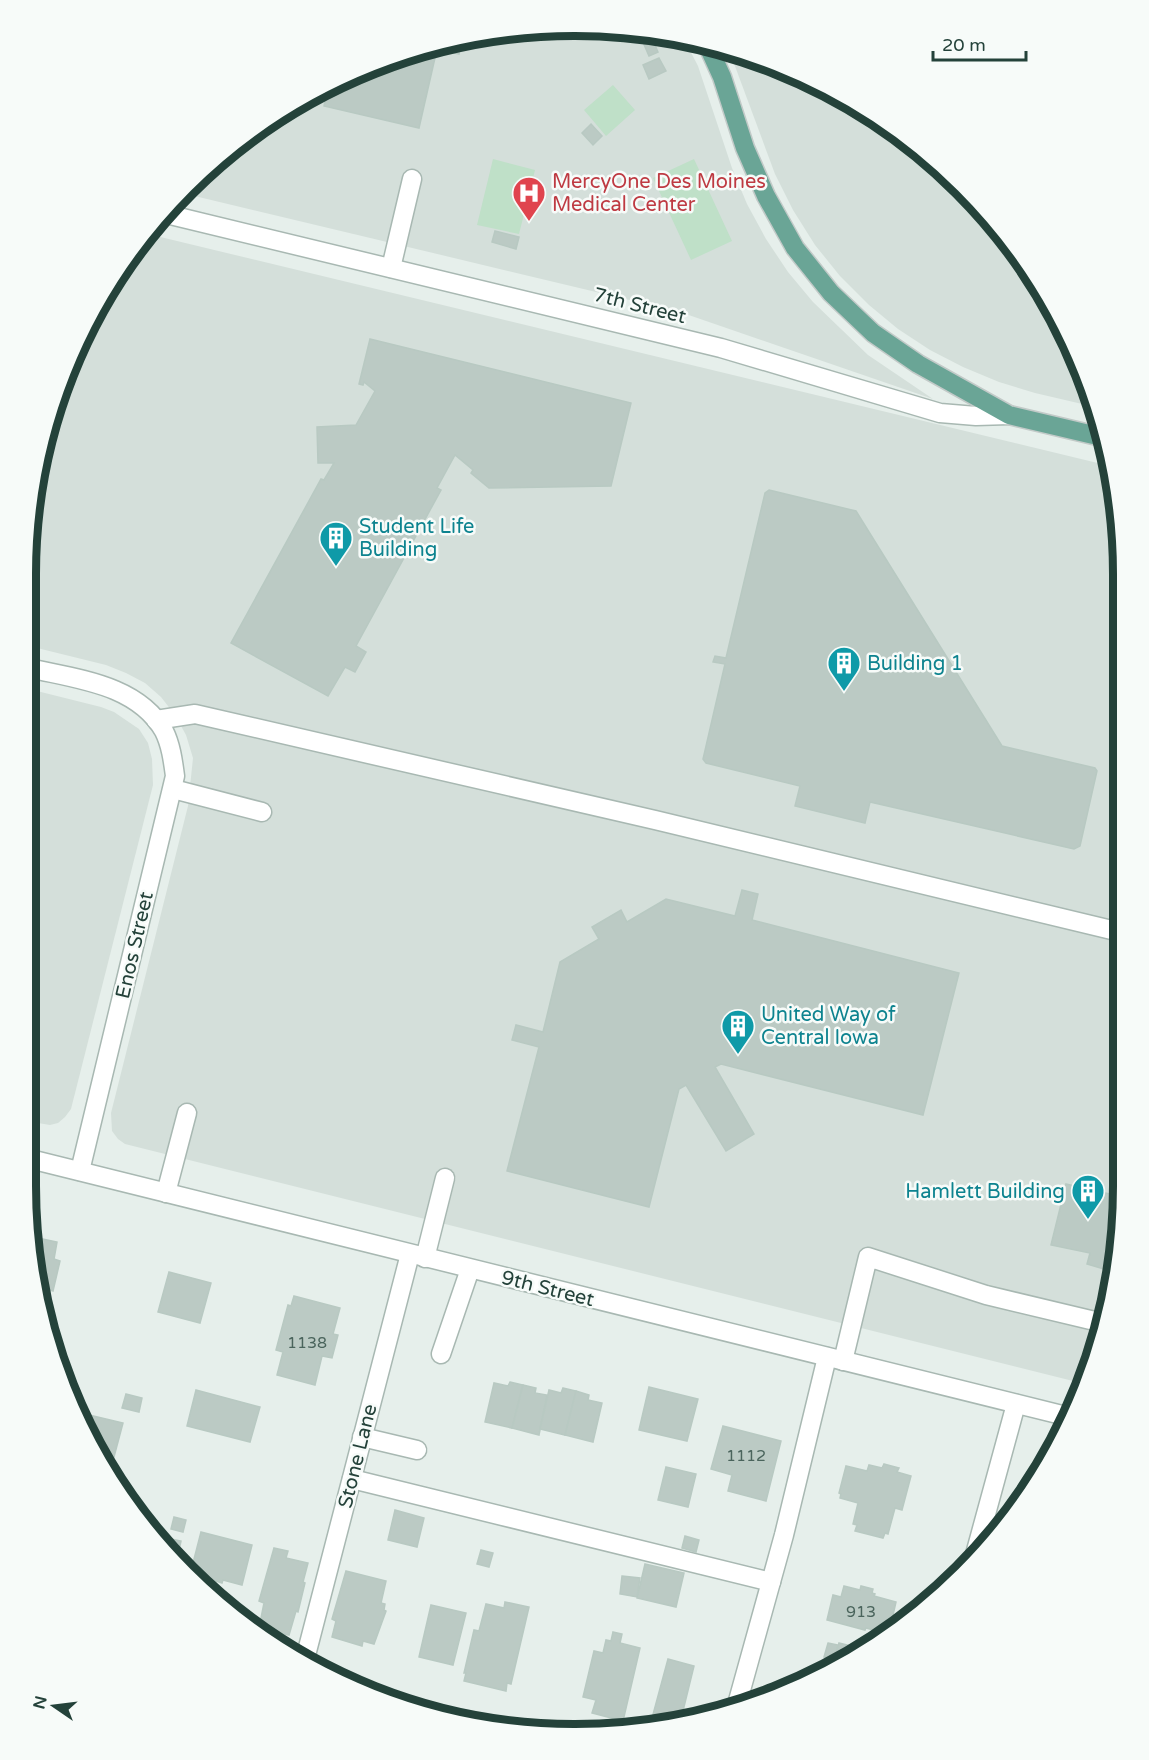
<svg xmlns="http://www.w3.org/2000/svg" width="1149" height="1760" viewBox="0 0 1149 1760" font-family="'Varela Round',sans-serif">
	<rect width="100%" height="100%" fill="#e6efeb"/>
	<g fill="#d4dfda">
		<path d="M539,27L646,30L684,39L698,66L732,168L747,204L766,239L788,272L813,302L868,355L933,399L680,312L182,193L241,139L332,82L433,44Z"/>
		<path d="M729,50L751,55L849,99L937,162L1010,241L1067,332L1095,407L1035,393L999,382L963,367L930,350L898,329L869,305L840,276L815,245L793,210L775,174Z"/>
		<path d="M148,234L1110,466L1122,539L1119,1257L1081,1383L125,1144L118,1139L112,1131L111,1113L188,806L193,758L186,735L175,715L161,697L145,683L126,673L106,665L29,646L30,502L82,332Z"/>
		<path d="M29,689L101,707L114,712L139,729L148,743L152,759L153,785L71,1109L65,1117L58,1123L50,1125L26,1121Z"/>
	</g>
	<g fill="#bfe0c8">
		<path d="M613,85L635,110L606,136L584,110Z"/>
		<path d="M493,159L535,170L519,234L477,225Z"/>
		<path d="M694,159L732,241L691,260L653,178Z"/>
	</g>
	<g fill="#bbcac4" stroke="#b8c9c2" stroke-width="1.5">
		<path d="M651,36L658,52L649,56L642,40Z"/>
		<path d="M462,39L459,54L437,49L419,128L324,106L329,84L332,82L433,44Z"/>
		<path d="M659,58L666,71L649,79L643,65Z"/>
		<path d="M591,124L602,136L593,145L582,133Z"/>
		<path d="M495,231L519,237L516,249L492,242Z"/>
		<path d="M370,339L631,403L611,486L489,488L471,473L473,470L455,455L437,488L441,490L356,646L366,652L355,672L345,667L328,696L231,643L321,479L324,480L334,463H318L317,427L356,425L375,391L364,382L363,385L359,384Z"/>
		<path d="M769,490L856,511L1002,746L1095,768L1097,771L1080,846L1074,849L870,802L865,823L795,806L800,786L706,763L703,759L725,664L713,662L715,656L726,658L765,493Z"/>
		<path d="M742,890L758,894L752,920L959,973L923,1115L721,1064L715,1067L754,1134L726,1151L686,1085L679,1089L649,1207L507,1171L539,1047L512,1040L516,1025L543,1032L560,962L599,939L592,927L621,910L627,922L666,899L735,916Z"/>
		<path d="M1066,1184L1119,1196V1257L1118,1260L1107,1257L1104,1269L1087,1264L1090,1253L1051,1245Z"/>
		<path d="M33,1232L39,1233L38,1238L57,1242L54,1259L60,1261L53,1291L50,1290L46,1308Z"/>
		<path d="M169,1272L211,1283L200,1323L158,1312Z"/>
		<path d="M294,1296L340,1308L333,1334L338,1335L332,1358L322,1356L315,1385L277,1375L283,1352L276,1350L288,1305L291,1306Z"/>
		<path d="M510,1382L523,1385L512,1428L485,1422L494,1383L508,1386Z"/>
		<path d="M523,1385L536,1388L535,1393L547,1395L539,1435L512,1428Z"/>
		<path d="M649,1387L698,1399L687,1441L639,1430Z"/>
		<path d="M563,1388L576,1391L565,1435L540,1429L549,1390L561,1393Z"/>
		<path d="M196,1390L260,1407L250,1442L187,1426Z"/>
		<path d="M576,1391L589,1395L588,1400L602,1403L593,1442L565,1435Z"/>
		<path d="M126,1394L142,1398L139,1412L122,1408Z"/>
		<path d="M85,1414L123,1423L110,1472L84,1421Z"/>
		<path d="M723,1426L781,1441L766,1501L728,1491L732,1475L711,1469Z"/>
		<path d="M884,1464L899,1468L897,1472L911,1476L902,1510L895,1508L888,1534L885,1533L883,1538L855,1531L857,1525L853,1524L858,1503L840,1498L841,1494L839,1493L846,1466L867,1471L869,1465L882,1468Z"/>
		<path d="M666,1467L696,1474L688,1507L658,1500Z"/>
		<path d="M395,1510L424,1518L417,1547L388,1540Z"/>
		<path d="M174,1517L186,1520L183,1532L171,1529Z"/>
		<path d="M201,1532L252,1545L242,1585L223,1580L222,1583L216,1581L213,1592L188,1566L192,1567Z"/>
		<path d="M685,1536L699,1540L696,1552L682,1548Z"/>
		<path d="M171,1539L181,1541L178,1555L169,1545Z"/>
		<path d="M274,1548L288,1551L286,1558L308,1563L303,1582L305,1583L298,1612L296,1611L289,1635L259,1628L264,1603L259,1601Z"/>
		<path d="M481,1550L493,1553L489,1567L477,1564Z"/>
		<path d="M645,1564L684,1573L676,1607L637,1598Z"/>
		<path d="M346,1571L386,1581L381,1603L385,1604L384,1610L386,1611L374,1644L363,1641L362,1646L332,1637L336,1621L332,1619Z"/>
		<path d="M622,1576L640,1578L637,1597L620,1594Z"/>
		<path d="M844,1586L860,1590L861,1586L873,1589L872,1593L875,1594L874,1596L896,1602L890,1628L884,1633L866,1628L865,1630L827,1620L833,1595L841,1597Z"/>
		<path d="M505,1602L529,1607L511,1684L507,1683L506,1691L464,1681L466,1673H464L474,1630L479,1631L486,1604L504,1608Z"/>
		<path d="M431,1605L466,1613L453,1665L419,1657Z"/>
		<path d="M613,1632L622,1634L620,1643L640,1648L623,1721L592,1713L596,1700L583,1697L594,1651L603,1653L606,1640L611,1641Z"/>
		<path d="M828,1643L838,1645L834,1660L824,1657Z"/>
		<path d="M839,1643L864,1649L849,1661L832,1668Z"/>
		<path d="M668,1659L694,1666L681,1719L651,1722Z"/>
	</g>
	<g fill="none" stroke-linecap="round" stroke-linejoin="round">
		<defs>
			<g id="minor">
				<path d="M162,213L721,348L940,413L976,416L1009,415"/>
				<path d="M391,268L412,179"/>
				<path d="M29,668C76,679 137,684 164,731C171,745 173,761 175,776L80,1171"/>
				<path d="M156,720L195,714L655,820L1120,932"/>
				<path d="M173,789L262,812"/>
				<path d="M26,1158L1070,1417"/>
				<path d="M166,1193L187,1113"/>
				<path d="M425,1258L445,1178"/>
				<path d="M441,1354L470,1269"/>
				<path d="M843,1361L868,1257L986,1295L1099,1322"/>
				<path d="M362,1437L417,1450"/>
				<path d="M352,1479L771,1582"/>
				<path d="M974,1558L1016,1404"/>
				<path d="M305,1659L410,1254"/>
				<path d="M736,1708L784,1535L827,1357"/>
			</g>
			<path id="major" d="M707,44L722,77L745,148L766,196L795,248L831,293L873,333L918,364L1009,415L1106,438"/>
		</defs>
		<use href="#minor" stroke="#a8b8b2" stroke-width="21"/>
		<use href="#major" stroke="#c2cac8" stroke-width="21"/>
		<use href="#minor" stroke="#fff" stroke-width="18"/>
		<use href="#major" stroke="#6aa596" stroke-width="18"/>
	</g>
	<defs>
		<symbol id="hospital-pin" viewBox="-11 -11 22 30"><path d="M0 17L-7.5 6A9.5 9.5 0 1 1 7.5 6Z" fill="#e0444e" stroke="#f7fbf9"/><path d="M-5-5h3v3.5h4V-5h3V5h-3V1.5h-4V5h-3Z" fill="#fff"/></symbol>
		<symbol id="building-pin" viewBox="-11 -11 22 30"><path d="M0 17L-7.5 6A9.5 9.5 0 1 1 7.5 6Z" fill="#0f9aa8" stroke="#f7fbf9"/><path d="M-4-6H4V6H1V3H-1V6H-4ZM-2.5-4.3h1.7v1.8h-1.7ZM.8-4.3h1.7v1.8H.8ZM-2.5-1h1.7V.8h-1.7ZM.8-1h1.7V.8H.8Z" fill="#fff"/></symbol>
	</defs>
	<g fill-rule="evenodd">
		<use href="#hospital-pin" x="510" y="174" width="38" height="52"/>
		<use href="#building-pin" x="317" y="519" width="38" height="52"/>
		<use href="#building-pin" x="825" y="644" width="38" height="52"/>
		<use href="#building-pin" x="719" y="1007" width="38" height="52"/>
		<use href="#building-pin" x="1069" y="1172" width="38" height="52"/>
	</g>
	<g text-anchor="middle" stroke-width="5" stroke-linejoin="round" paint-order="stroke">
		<g font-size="16" fill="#4a645c">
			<text x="307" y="1348">1138</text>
			<text x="746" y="1461">1112</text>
			<text x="861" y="1617">913</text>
		</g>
		<g font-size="20" fill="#be3a42" stroke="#f7fbf9" text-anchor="start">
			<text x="552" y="188">MercyOne Des Moines<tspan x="552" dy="23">Medical Center</tspan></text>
		</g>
		<g font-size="20" fill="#24423a" stroke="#f7fbf9">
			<text transform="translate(640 305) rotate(14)" y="7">7th Street</text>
			<text transform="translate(134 945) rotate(-77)" y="7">Enos Street</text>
			<text transform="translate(548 1288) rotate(14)" y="7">9th Street</text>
			<text transform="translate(357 1456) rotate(-76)" y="7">Stone Lane</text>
		</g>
		<g font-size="20" fill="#0d838f" stroke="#f7fbf9" text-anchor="start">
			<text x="359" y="533">Student Life<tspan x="359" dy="23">Building</tspan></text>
			<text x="867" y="670">Building 1</text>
			<text x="761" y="1021">United Way of<tspan x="761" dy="23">Central Iowa</tspan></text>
			<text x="1065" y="1198" text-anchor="end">Hamlett Building</text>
		</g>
	</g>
	<path d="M0 0H1149V1760H0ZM574 36H575A538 538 0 0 1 1113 574V1186A538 538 0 0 1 575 1724H574A538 538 0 0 1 36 1186V574A538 538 0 0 1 574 36Z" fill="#f7fbf9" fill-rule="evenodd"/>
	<path fill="none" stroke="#24423a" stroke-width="8" d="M574 36H575A538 538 0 0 1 1113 574V1186A538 538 0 0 1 575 1724H574A538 538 0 0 1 36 1186V574A538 538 0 0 1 574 36Z"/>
	<g transform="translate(54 1706) rotate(284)" stroke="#f7fbf9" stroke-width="4.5" paint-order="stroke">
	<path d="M0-4.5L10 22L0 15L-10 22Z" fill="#24423a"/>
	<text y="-9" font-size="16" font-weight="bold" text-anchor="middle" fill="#24423a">N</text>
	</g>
	<path d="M933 51v9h93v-9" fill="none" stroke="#24423a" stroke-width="3"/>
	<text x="942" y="51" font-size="18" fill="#24423a" stroke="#f7fbf9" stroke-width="4.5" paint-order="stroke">20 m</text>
</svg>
